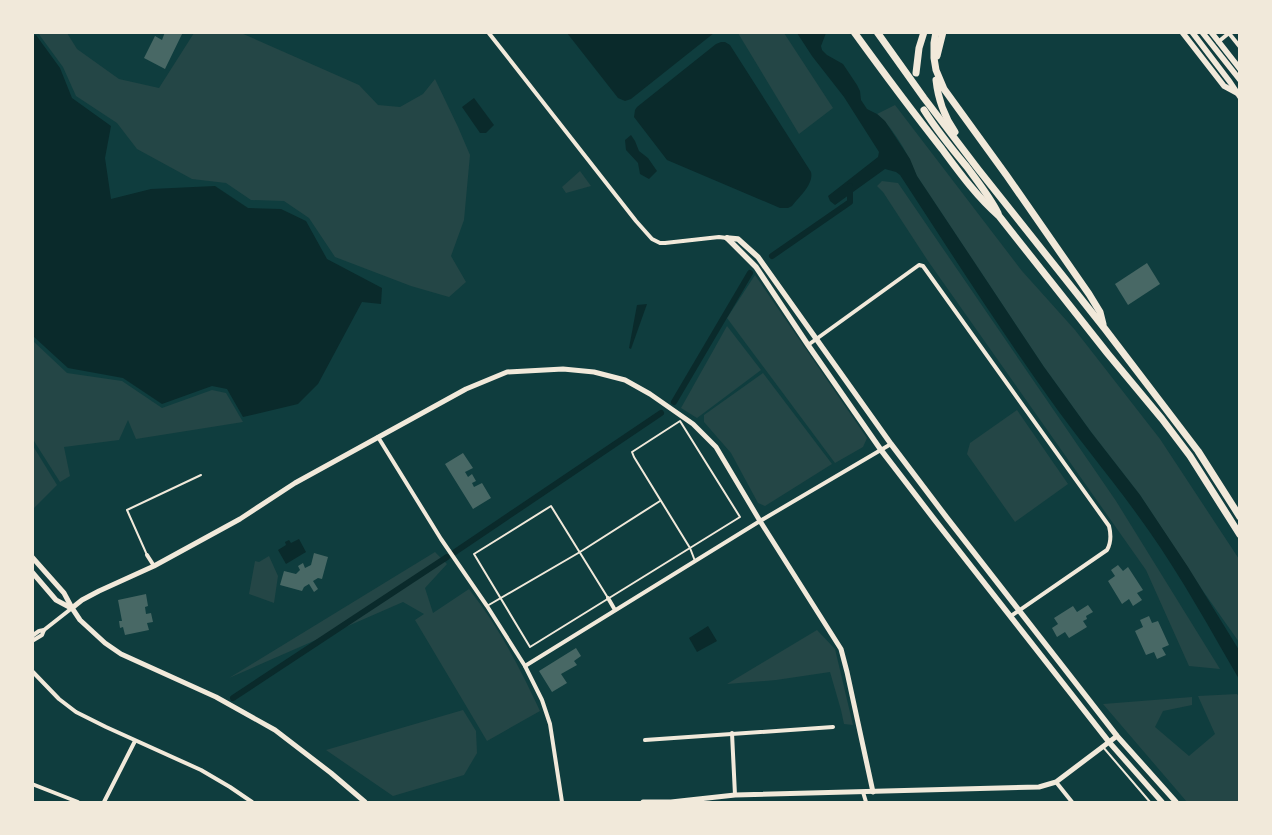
<svg xmlns="http://www.w3.org/2000/svg" width="1272" height="835" viewBox="0 0 1272 835" font-family="Spectral,serif">
	<rect width="100%" height="100%" fill="#0f3d3e"/>
	<g fill="#244646">
		<path d="M194,33H241L359,85L378,105L400,107L423,94L435,79L458,127L470,155L464,220L451,256L466,282L449,297L411,286L335,257L309,218L284,201L251,200L226,183L192,179L137,149L117,123L76,96L63,67L38,33H67L77,49L119,79L159,88Z"/>
		<path d="M738,33H784L833,108L799,134Z"/>
		<path d="M895,105L1022,271L1075,330L1160,439L1239,559V642L1203,591L1140,495L1091,432L1044,367L917,176C914,171 913,166 910,161C904,146 889,124 877,114Z"/>
		<path d="M580,171L591,186L566,193L562,187Z"/>
		<path d="M882,181L898,183L1116,501L1220,669L1189,666L1146,570L928,261L883,192L877,186Z"/>
		<path d="M755,275L867,438L863,447L835,463L727,318Z"/>
		<path d="M727,326L761,370L697,418L681,408Z"/>
		<path d="M33,341L67,373L122,381L162,408L212,390L226,393L243,422L136,439L128,420L119,440L64,447L70,476L60,482L34,441L32,431Z"/>
		<path d="M763,373L832,464L765,506L758,503L731,453L704,422V415Z"/>
		<path d="M1017,410L1068,484L1015,522L967,454L970,443Z"/>
		<path d="M33,446L57,485L33,509H32Z"/>
		<path d="M435,552L447,564L425,588L433,613L469,589C499,627 520,668 540,711L487,741L415,620L424,614L403,602L229,678Z"/>
		<path d="M269,556L278,576L274,603L249,594L255,561L259,562Z"/>
		<path d="M817,630L835,649L853,725L844,724L841,710L830,672L776,680L727,684Z"/>
		<path d="M1237,694L1240,698L1239,802H1187L1103,704L1192,697V705L1163,711L1155,727L1189,756L1215,734L1198,696Z"/>
		<path d="M463,710L476,731L477,753L464,775L393,796L326,750Z"/>
	</g>
	<g fill="#0a2a2b">
		<path d="M567,33H714L631,99L625,101L618,98Z"/>
		<path d="M797,33H826L821,46L822,50L827,55L843,64L857,85L860,91L861,100L867,109L877,114L885,121L910,159L917,176L1044,367L1091,432L1140,495L1188,567L1239,650V679C1210,629 1182,578 1149,531C1117,485 1081,443 1049,398C997,325 949,250 900,175L896,172L885,169L835,205L830,201L828,196L878,157L879,152L844,97L812,56Z"/>
		<path d="M36,35L60,68L72,98L111,126L105,158L111,199L151,189L215,186L248,208L281,209L306,221L327,259L382,288L381,304L362,302L318,384L298,404L243,417L227,389L212,386L162,404L123,378L68,368L33,336L32,36Z"/>
		<path d="M721,42H725L730,45L811,172C814,184 799,197 792,206L788,208H780L667,160L634,117L635,110L637,107L716,44Z"/>
		<path d="M474,98L494,125L486,133H480L462,107Z"/>
		<path d="M631,135L635,141L639,151L648,158L657,171L649,179L640,174L638,163L626,150L625,140Z"/>
		<path d="M647,304L631,349L629,348L637,305Z"/>
		<path d="M299,539L306,552L286,564L278,550L286,545L285,542L289,540L291,543Z"/>
		<path d="M708,626L717,641L697,652L689,638Z"/>
	</g>
	<g fill="none" stroke-linecap="round" stroke-linejoin="round">
		<g stroke="#0a2a2b" stroke-width="6">
			<path d="M772,256L850,202V186"/>
			<path d="M674,402L750,273"/>
			<path d="M455,552L661,413"/>
			<path d="M233,698L447,557"/>
		</g>
	</g>
	<g fill="#486865">
		<path d="M165,32H183L165,69L144,58L155,36L162,40Z"/>
		<path d="M1147,263L1160,284L1128,305L1115,284Z"/>
		<path d="M463,453L473,468L465,472L468,477L472,474L476,481L472,483L474,487L482,483L491,498L473,509L445,464Z"/>
		<path d="M314,553L328,557L322,579L318,578L313,581L318,589L314,592L309,584L304,587L302,591L280,585L284,571L296,574L300,570L298,566L303,563L305,568L311,565Z"/>
		<path d="M1118,565L1123,571L1128,567L1143,590L1137,593L1142,600L1133,606L1129,599L1122,604L1108,581L1115,576L1111,570Z"/>
		<path d="M146,594L148,606L145,607L146,614L151,613L153,622L147,623L149,630L125,635L123,627L120,628L119,621H122L118,600Z"/>
		<path d="M1088,605L1093,612L1086,616L1087,619L1083,621L1087,627L1069,638L1065,632L1057,637L1052,628L1058,624L1054,618L1073,606L1077,612Z"/>
		<path d="M1149,616L1152,623L1158,621L1169,645L1162,648L1166,655L1157,659L1154,652L1146,655L1135,631L1143,627L1140,620Z"/>
		<path d="M576,648L581,656L574,661L577,665L561,674L567,683L552,692L539,671Z"/>
	</g>
	<g fill="none" stroke-linecap="round" stroke-linejoin="round">
		<g stroke="#f1e9da" stroke-width="2">
			<path d="M147,555L127,510L201,475"/>
			<path d="M608,598L551,506L474,554L530,647L740,517L680,421L632,452L634,457L690,548L695,561"/>
			<path d="M487,606L580,552L660,501"/>
			<path d="M1103,747L1150,802"/>
		</g>
		<g stroke="#f1e9da" stroke-width="4">
			<path d="M488,32L636,221L652,239L660,243H665L719,237L727,238"/>
			<path d="M1228,32L1240,47"/>
			<path d="M1218,42L1229,33"/>
			<path d="M808,345L919,265L923,266L1109,526C1111,534 1111,543 1107,550L1011,616"/>
			<path d="M378,437L441,539L487,606L525,666L542,700L550,724L562,802"/>
			<path d="M147,555L154,566"/>
			<path d="M608,598L615,610"/>
			<path d="M32,636L39,631L44,630L72,608"/>
			<path d="M32,641L42,635L44,630"/>
			<path d="M525,666L760,521L891,444"/>
			<path d="M32,671L59,699L76,712L106,727L201,770L230,787L252,802"/>
			<path d="M732,733L735,795"/>
			<path d="M645,740L833,727"/>
			<path d="M1056,782L1072,802"/>
			<path d="M32,784L78,802"/>
			<path d="M863,792L866,802"/>
			<path d="M104,802L135,741"/>
		</g>
		<g stroke="#f1e9da" stroke-width="5">
			<path d="M32,557L64,593L72,608L80,620L105,643L121,654L216,697L275,730L331,773L365,802"/>
			<path d="M32,572L56,600L71,608"/>
			<path d="M72,608L82,600L99,591L154,566L240,519L295,483L466,389L507,372L563,369L594,372L625,380L650,394L693,424L716,447L760,521L841,649L847,672L873,792"/>
			<path d="M643,802H671L735,795L1039,787L1056,782L1117,736"/>
		</g>
		<g stroke="#f1e9da" stroke-width="5.5">
			<path d="M1182,32L1224,86L1237,93"/>
			<path d="M1192,32L1230,82L1240,97"/>
			<path d="M1202,32L1240,80"/>
			<path d="M1211,32L1240,69"/>
			<path d="M727,238L738,239L758,257L891,444L947,518L1117,736L1176,802"/>
			<path d="M727,238L756,267L808,345L881,450L934,519L1109,742L1162,802"/>
		</g>
		<g stroke="#f1e9da" stroke-width="7">
			<path d="M854,32C883,72 912,111 942,149C959,172 977,197 999,216L1108,354L1162,419L1190,456L1240,535"/>
			<path d="M877,32L924,98L978,169L1105,329L1198,451L1240,517"/>
			<path d="M936,32L934,43V58L936,70L944,89L1007,176L1089,294L1100,312L1103,324"/>
			<path d="M937,56L943,32"/>
			<path d="M916,73L919,48L924,32"/>
			<path d="M936,80C938,99 944,116 955,132"/>
			<path d="M924,110C937,131 952,149 967,167C978,182 990,197 998,213"/>
		</g>
	</g>
	<rect width="1272" height="835" fill="none" stroke="#f1e9da" stroke-width="68"/>
</svg>
